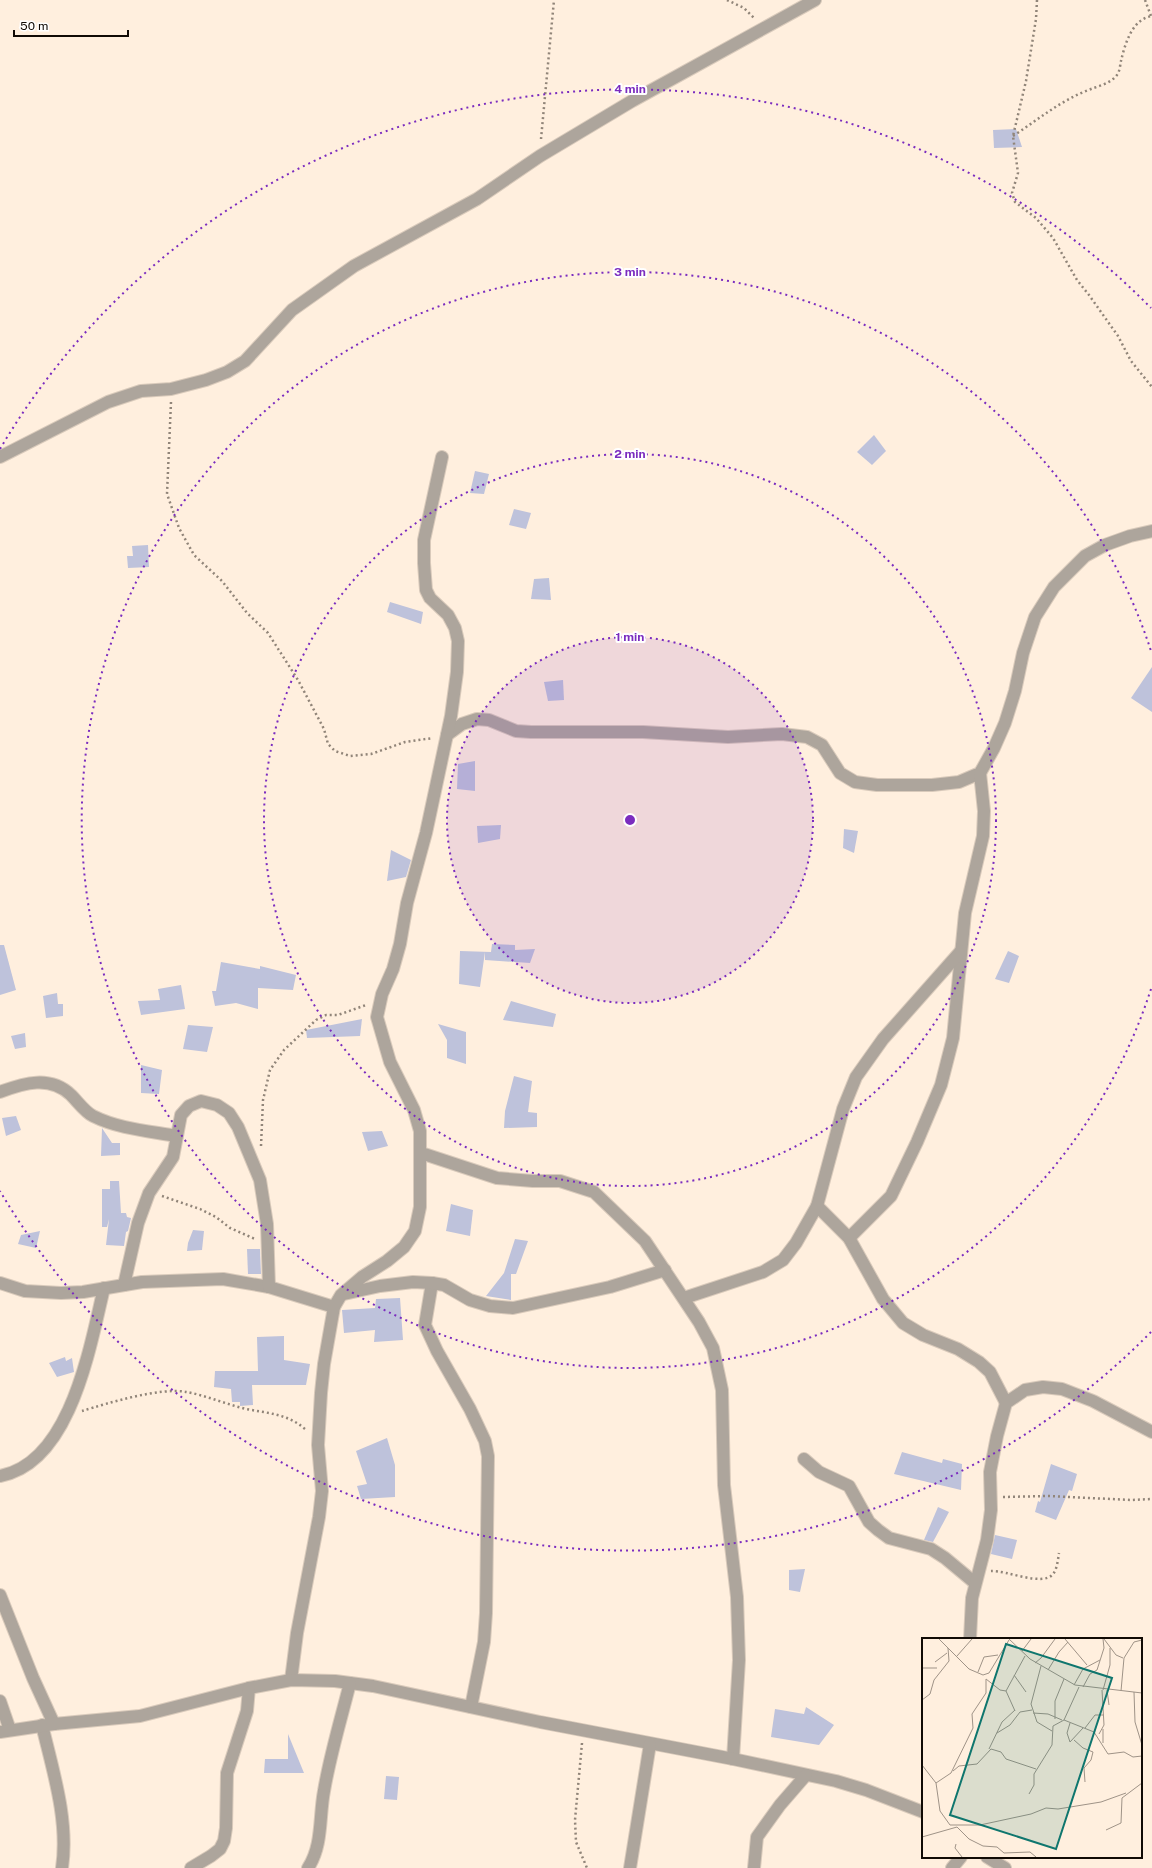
<svg xmlns="http://www.w3.org/2000/svg" width="1152" height="1868" viewBox="0 0 1152 1868" font-family="'Public Sans',sans-serif">
	<rect width="100%" height="100%" fill="#ffefde"/>
	<g fill="#bec2db">
		<path d="M1016,129L1022,147L994,148L993,130Z"/>
		<path d="M874,435L886,451L872,465L857,452Z"/>
		<path d="M475,471L489,474L484,494L470,493Z"/>
		<path d="M514,509L531,513L526,529L509,525Z"/>
		<path d="M148,545L149,567L128,568L127,556H133L132,546Z"/>
		<path d="M549,578L551,600L531,599L534,579Z"/>
		<path d="M390,602L423,612L421,624L387,612Z"/>
		<path d="M1152,667V712L1131,698Z"/>
		<path d="M563,680L564,700L548,701L544,682Z"/>
		<path d="M475,761V791L457,789L458,764Z"/>
		<path d="M501,825L500,839L478,843L477,826Z"/>
		<path d="M844,829L858,831L854,853L843,848Z"/>
		<path d="M391,850L411,860L406,877L387,881Z"/>
		<path d="M492,944L515,945V950L535,949L530,963L485,960V952L480,987L459,984L460,951L491,952Z"/>
		<path d="M0,945H4L16,990L0,995Z"/>
		<path d="M1008,951L1019,956L1009,983L995,979Z"/>
		<path d="M221,962L260,969V966L296,975L293,990L258,988V1009L236,1003L215,1006L212,991H216Z"/>
		<path d="M181,985L185,1009L141,1015L138,1001L160,1000L158,989Z"/>
		<path d="M57,993L58,1004H63V1016L46,1018L43,996Z"/>
		<path d="M511,1001L556,1014L553,1027L503,1020Z"/>
		<path d="M362,1019L360,1036L307,1038L306,1030Z"/>
		<path d="M438,1024L466,1032V1064L447,1058V1040Z"/>
		<path d="M188,1025L213,1027L207,1052L183,1049Z"/>
		<path d="M25,1033L26,1047L15,1049L11,1036Z"/>
		<path d="M141,1065L162,1070L159,1094L141,1093Z"/>
		<path d="M514,1076L532,1081L528,1112L537,1113V1127L504,1128L505,1111Z"/>
		<path d="M16,1116L21,1130L6,1136L2,1118Z"/>
		<path d="M102,1128L112,1143H120V1155L101,1156Z"/>
		<path d="M382,1131L388,1146L368,1151L362,1132Z"/>
		<path d="M110,1181H119L121,1213H126L127,1217L131,1218L128,1231L126,1232L124,1246L106,1245L109,1219L107,1227H102V1189H110Z"/>
		<path d="M451,1204L473,1210L470,1236L446,1231Z"/>
		<path d="M193,1230L204,1231L202,1250L187,1251L188,1243Z"/>
		<path d="M40,1231L36,1248L18,1244L21,1235Z"/>
		<path d="M515,1239L528,1241L516,1274H511V1300L486,1296L504,1273Z"/>
		<path d="M247,1249H260L261,1274H248Z"/>
		<path d="M400,1298L403,1340L374,1342L375,1330L344,1333L342,1310L375,1308L376,1299Z"/>
		<path d="M284,1336V1360L310,1364L306,1385H252L253,1405L240,1406V1402H232L231,1389L214,1387L215,1371H258L257,1337Z"/>
		<path d="M65,1357L66,1361L72,1358L74,1372L57,1377L49,1363Z"/>
		<path d="M387,1438L395,1465V1497L361,1499L357,1486L367,1484L356,1451Z"/>
		<path d="M902,1452L942,1463L943,1459L962,1464L961,1490L894,1474Z"/>
		<path d="M1051,1464L1077,1474L1072,1491L1069,1490L1056,1520L1035,1512L1038,1501L1040,1502Z"/>
		<path d="M938,1507L949,1512L933,1542L924,1540Z"/>
		<path d="M995,1535L1017,1540L1012,1559L991,1554Z"/>
		<path d="M805,1569L800,1592L789,1590V1570Z"/>
		<path d="M806,1707L834,1725L819,1745L771,1737L775,1709L804,1714Z"/>
		<path d="M288,1734L304,1773H264L265,1759H288Z"/>
		<path d="M386,1776L399,1777L397,1800L384,1799Z"/>
	</g>
	<g fill="none" stroke-linecap="round" stroke-linejoin="round">
		<defs>
			<g id="minor">
				<path d="M0,457L108,402L141,391L171,389L206,380L227,372L245,361L292,310L354,266L477,199L540,156L632,101L815,0"/>
				<path d="M447,735L462,724L477,719L489,720L516,731L531,732H643L728,737L782,734L807,737L822,745L840,773L855,782L877,785H932L959,782L980,773L994,748L1005,723L1015,691L1023,653L1035,617L1054,587L1085,556L1105,545L1130,536L1152,531"/>
				<path d="M0,1092C24,1083 50,1075 71,1095C78,1102 85,1112 93,1116C119,1129 149,1131 177,1136"/>
				<path d="M421,1153L497,1178L533,1181H560L594,1192L645,1241L699,1322L713,1348L722,1390L724,1485L737,1597L739,1660L733,1759"/>
				<path d="M817,1206L849,1238L883,1299L903,1323L923,1335L958,1349L979,1362L990,1372L1006,1403"/>
				<path d="M849,1238L891,1196L917,1142L941,1085L953,1038L965,913L983,836L984,811L980,773"/>
				<path d="M0,1283L25,1291L61,1293L83,1292L142,1282L223,1279L269,1287L334,1307"/>
				<path d="M432,1283L425,1325L437,1351L470,1409L485,1441L488,1456L486,1613L484,1642L471,1707"/>
				<path d="M124,1285L138,1223L149,1193L173,1157L181,1115L189,1106L201,1101L217,1105L229,1113L238,1127L260,1180L267,1224L269,1287"/>
				<path d="M344,1294L380,1286L413,1282L432,1283L444,1285L470,1300L490,1306L513,1308L610,1287L665,1270"/>
				<path d="M684,1298L763,1272L783,1260L796,1243L817,1206L843,1109L856,1077L883,1039L961,951"/>
				<path d="M804,1459L819,1472L849,1486L869,1522L878,1530L889,1538L931,1549L945,1558L975,1583"/>
				<path d="M0,1476C71,1463 90,1346 104,1288"/>
				<path d="M0,1595L33,1678L54,1724"/>
				<path d="M970,1639L972,1598L987,1540L991,1510L990,1472L997,1436L1006,1403L1025,1390L1043,1387L1062,1389L1093,1401L1152,1432"/>
				<path d="M291,1680L297,1633L319,1517L322,1491L318,1445L321,1393L324,1364L334,1307L341,1295L362,1277L387,1261L404,1247L415,1231L420,1207V1131L414,1110L390,1062L377,1017L382,994L393,969L400,944L407,903L426,833L451,716L457,672L458,641L455,628L448,615L430,598L426,590L424,563V540L442,457"/>
				<path d="M0,1701L10,1730"/>
				<path d="M42,1725C53,1771 69,1821 62,1868"/>
				<path d="M0,1732L54,1724L140,1716L249,1688L291,1680L335,1681L373,1686L540,1722L733,1759L836,1781L866,1790L923,1812"/>
				<path d="M987,1857L1005,1868"/>
				<path d="M191,1868L211,1856L220,1849L224,1841L226,1828L227,1773L247,1711L249,1688"/>
				<path d="M308,1868C323,1845 319,1817 324,1791C330,1755 341,1719 350,1683"/>
				<path d="M630,1868L650,1744"/>
				<path d="M754,1868L757,1837L780,1805L806,1775"/>
				<path d="M952,1868L961,1857"/>
			</g>
		</defs>
		<use href="#minor" stroke="#d9cabb" stroke-width="14"/>
		<g stroke="#918579" stroke-width="2.5" stroke-dasharray="2 3" stroke-linecap="butt">
			<path d="M727,0L744,8L754,18"/>
			<path d="M1037,0L1036,19L1026,81L1013,136L1018,173L1012,193L1015,202L1036,218L1053,238L1077,280L1089,295L1118,336L1131,361L1152,387"/>
			<path d="M1145,0L1151,16"/>
			<path d="M1013,136C1039,119 1061,100 1091,89C1099,86 1111,83 1117,75C1120,71 1120,65 1121,61C1125,44 1132,19 1152,16"/>
			<path d="M541,139L554,0"/>
			<path d="M171,402L167,494L179,528L194,555L222,581L247,613L268,633L298,680L324,729L328,744L335,751L350,756L371,754L405,742L433,738"/>
			<path d="M261,1146L263,1100L270,1070L284,1050L316,1020L326,1015H338L366,1005"/>
			<path d="M162,1196L200,1209L216,1217L230,1228L255,1239"/>
			<path d="M82,1411C108,1403 160,1387 187,1392C207,1396 226,1404 246,1409C267,1413 288,1414 305,1429"/>
			<path d="M1003,1497L1048,1496L1132,1500L1152,1499"/>
			<path d="M991,1571C1006,1570 1043,1587 1053,1574C1057,1570 1058,1559 1059,1553"/>
			<path d="M582,1743L575,1820L576,1842L587,1868"/>
		</g>
		<use href="#minor" stroke="#ada59c" stroke-width="12"/>
	</g>
	<circle cx="630" cy="820" r="183" fill="#7b2cbf" fill-opacity=".12"/>
	<g fill="none" stroke="#7b2cbf" stroke-width="2" stroke-dasharray="2 4">
		<circle cx="630" cy="820" r="183"/>
		<circle cx="630" cy="820" r="366"/>
		<path d="M1151 989A548 548 0 1 1 1151 651"/>
		<path d="M1151 1332A731 731 0 0 1 0 1191M0 449A731 731 0 0 1 1151 308"/>
	</g>
	<g transform="translate(922 1638)">
		<rect width="220" height="220" fill="#ffefde"/>
		<path fill="none" stroke="#9f9387" stroke-width="1" d="M17,1L47,31L61,37L67,35L87,2M87,1L108,21L153,47L220,55M143,1L165,27M182,1L194,17L201,20M100,13L109,1M35,18L50,1M13,24L25,15M113,25L119,20L133,1M119,28L109,66L115,84L130,93M0,30H15M126,32L137,14L146,4M56,34L62,19L76,17M92,37L104,54M64,41V55L50,76L51,90L29,135L14,145L18,173L28,187H58L109,176L124,170L136,171L179,164L204,155M64,41L78,52L84,53L103,18M152,47L161,31L178,22M161,49L168,36L175,32L182,10L181,1M181,52L188,27V10M185,52L187,67M84,53L93,73M199,53L202,20L212,4L220,2M212,54L213,84L220,107M0,62L8,56L12,42L27,23L26,10M111,75L126,76L140,82M133,81V63L142,41M142,82L172,94L186,116L202,114L211,119L220,118M148,85L145,95L148,104L161,90M163,90L173,77H182M75,95L88,87L98,74L110,72M177,96L182,87L180,52M152,102L161,110L171,114L169,122L162,130L163,144M181,105V91M67,111L80,84L93,72M0,127L14,145M31,133L37,128L55,126L69,111L79,114L84,121L114,131M107,156L112,147V136L130,107L131,88L142,82L157,49M35,189L47,201L61,208L75,209L82,215L108,214L114,219M184,192L199,185L200,160L220,145M0,199L35,189M34,206L33,210L40,219"/>
		<path fill="#0f766e" fill-opacity="0.15" stroke="#0f766e" stroke-width="2" d="M84,6L190,40L134,211L28,177Z"/>
		<rect width="220" height="220" fill="none" stroke="#100a04" stroke-width="2"/>
	</g>
	<circle cx="630" cy="820" r="6" fill="#7b2cbf" stroke="#fff" stroke-width="2"/>
	<g font-size="12" text-anchor="middle" font-weight="bold" fill="#7b2cbf" stroke="#fff" stroke-width="4" stroke-linejoin="round" paint-order="stroke">
		<text x="630" y="93">4 min</text>
		<text x="630" y="276">3 min</text>
		<text x="630" y="458">2 min</text>
		<text x="630" y="641">1 min</text>
	</g>
	<path d="M14 30v6h114v-6" fill="none" stroke="#100a04" stroke-width="2"/>
	<text x="20" y="30" font-size="12" fill="#100a04" stroke="#ffffff" stroke-width="3" paint-order="stroke">50 m</text>
</svg>
